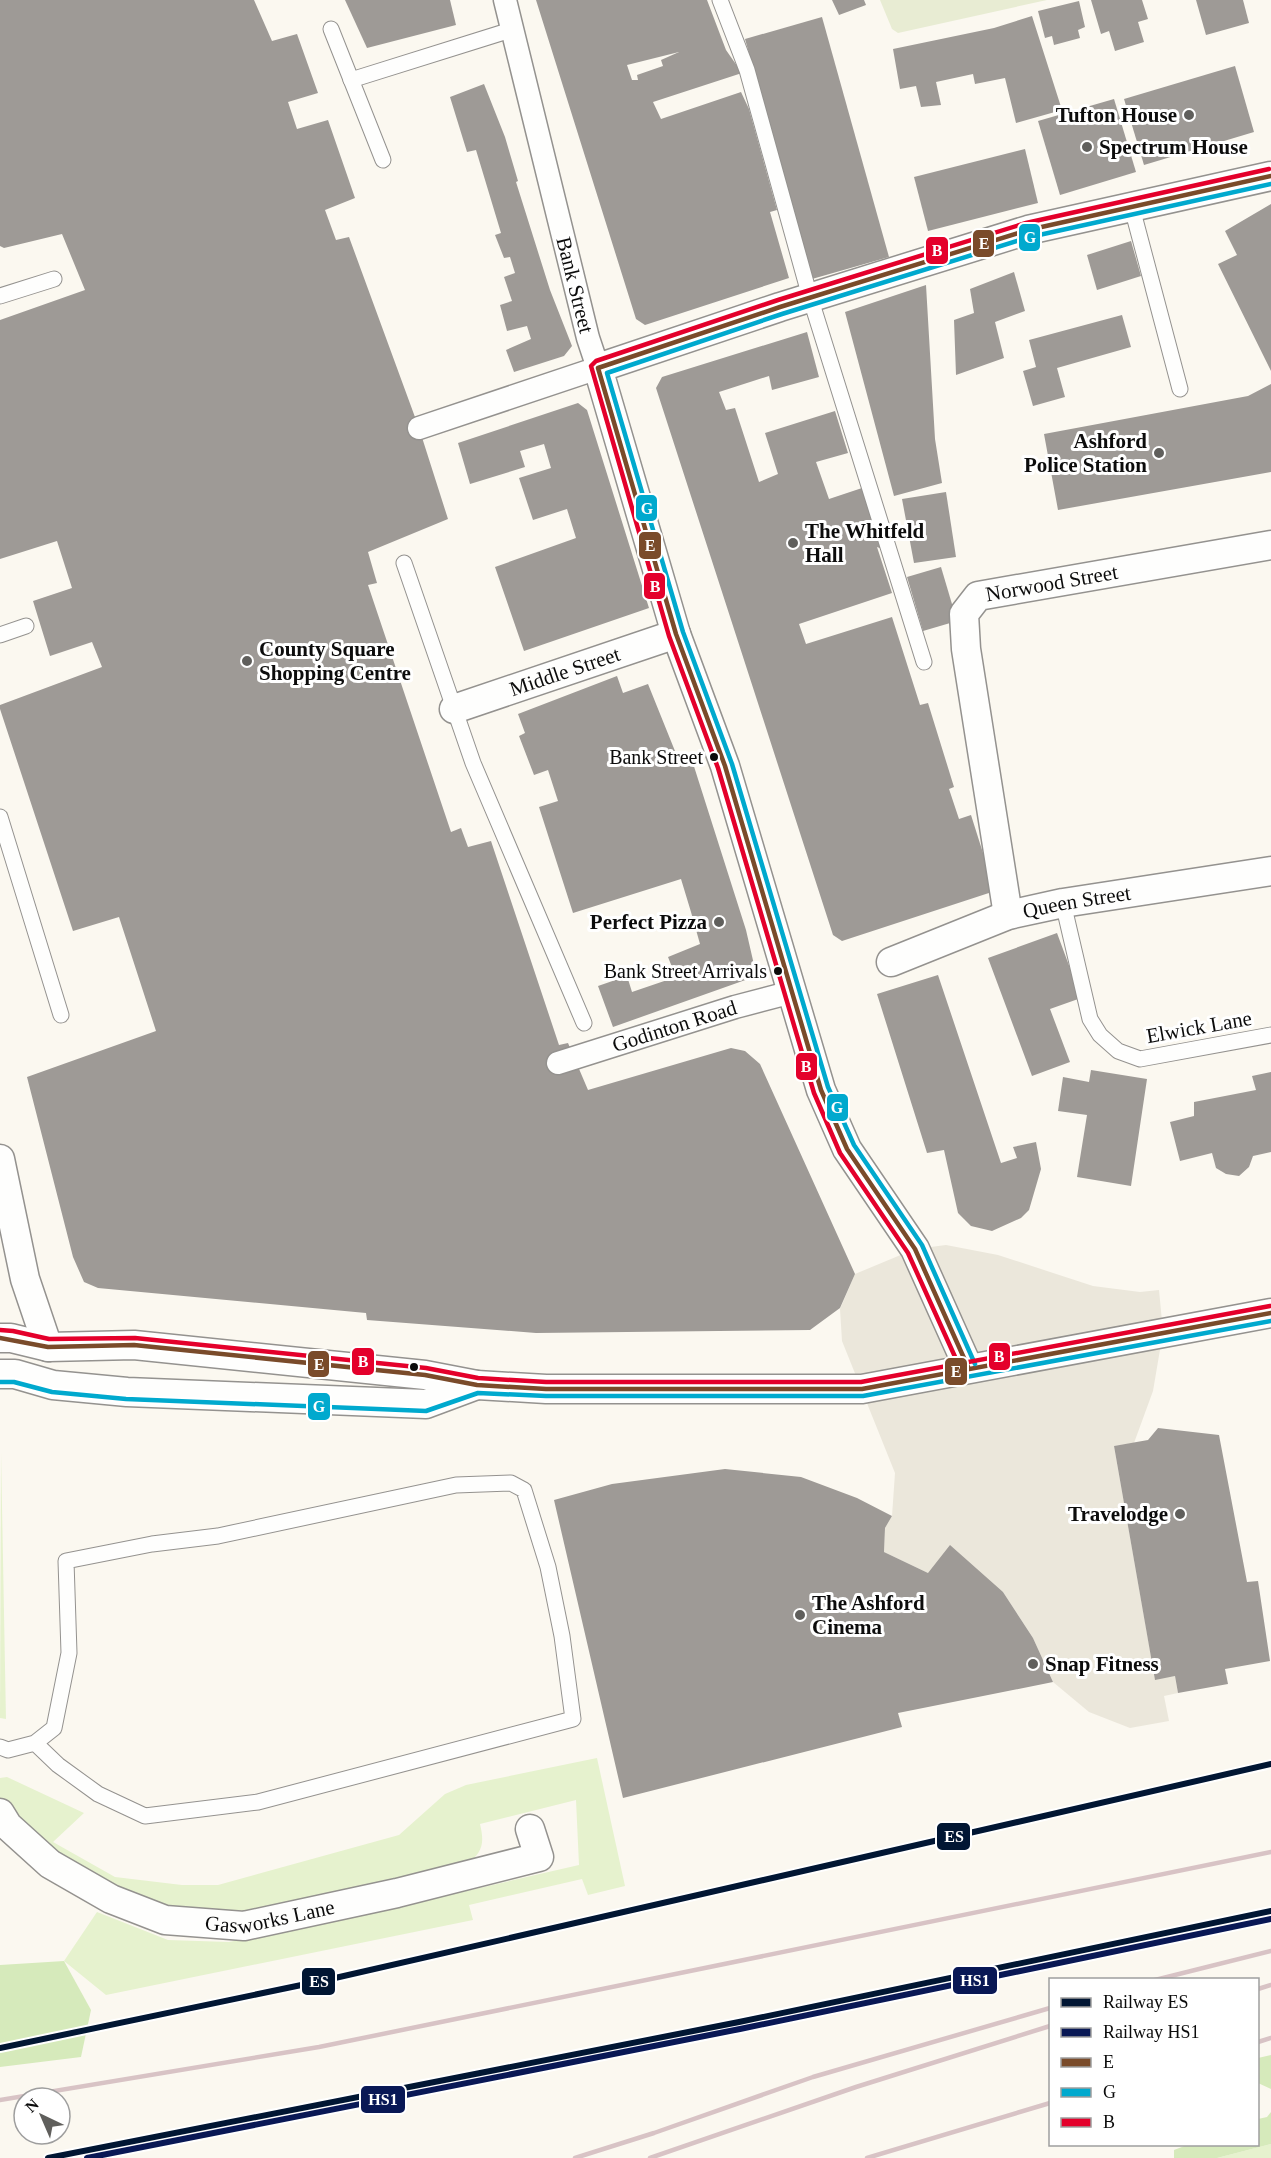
<svg xmlns="http://www.w3.org/2000/svg" width="1271" height="2158" viewBox="0 0 1271 2158" font-family="Georgia,serif">
	<rect width="100%" height="100%" fill="#fbf8f0"/>
	<g fill="#e6f2ce">
		<path d="M1,1452L6,1719L0,1718Z"/>
		<path d="M597,1758L625,1886L588,1895L582,1879L469,1905L473,1920L106,1995L64,1961L97,1912L168,1940L229,1942L349,1918L579,1865L576,1800L480,1824C485,1845 482,1852 466,1866L233,1915H194L107,1892L7,1812L0,1799V1778L7,1777L84,1813L53,1842L115,1877L182,1885H218L399,1835L445,1794L466,1785Z"/>
		<path d="M1271,2144V2158H1217Z"/>
	</g>
	<g fill="#d6eabb">
		<path d="M64,1961L91,2010L81,2057L0,2067V1965Z"/>
		<path d="M1271,2055V2089L1258,2083V2058Z"/>
		<path d="M1271,2112V2144L1217,2158H1174V2150L1187,2145L1258,2144V2119L1267,2117Z"/>
	</g>
	<path fill="#e8ecd3" d="M880,0H1047L898,33L892,29Z"/>
	<path fill="#ebe7db" d="M946,1245L998,1255L1093,1286L1140,1292L1159,1290L1163,1332L1153,1391L1134,1443L1114,1446L1155,1679L1175,1676L1178,1693L1164,1696L1169,1721L1130,1728L1089,1712L1053,1682L1033,1638L1003,1592L928,1573L884,1552L885,1528L892,1516L895,1473L842,1341L840,1309L855,1274L915,1249Z"/>
	<g fill="#9e9a96" fill-rule="evenodd">
		<path d="M0,0H254L272,41L297,34L318,93L288,102L297,129L328,120L355,198L325,210L336,240L349,237L419,428L448,519L368,552L377,583L368,585L451,832L461,828L468,847L491,841L559,1045L568,1043L588,1090L731,1048L745,1051L760,1064L855,1274L840,1308L810,1330L536,1333L367,1320L366,1313L98,1288L84,1282L73,1257L27,1077L156,1031L119,917L73,931L0,709V705L102,667L92,642L50,656L33,601L72,588L57,541L0,559V320L85,290L62,234L4,248L0,246Z"/>
		<path d="M345,0H450L456,25L367,48Z"/>
		<path d="M536,0H707L726,50L742,73L653,102L661,119L741,92L749,109L777,210L770,212L789,278L645,325L636,319ZM679,52L661,60L663,66L637,75L638,80H632L627,65Z"/>
		<path d="M832,0H864L866,5L839,15Z"/>
		<path d="M1091,0H1142L1148,19L1138,22L1144,42L1115,51L1109,31L1101,34Z"/>
		<path d="M1196,0H1243L1249,23L1206,35Z"/>
		<path d="M1079,1L1085,27L1078,30L1080,38L1054,45L1052,36L1045,38L1038,11Z"/>
		<path d="M1032,16L1062,110L1016,123L1005,78L975,84L973,74L936,82L941,105L921,107L916,86L900,89L893,49L994,28Z"/>
		<path d="M822,17L889,257L812,279L745,39Z"/>
		<path d="M1235,66L1254,132L1144,165L1124,99Z"/>
		<path d="M484,84L505,137L518,181L516,182L550,290L572,346L564,356L514,372L506,350L531,339L527,326L507,331L500,305L512,301L504,277L515,273L510,257L504,258L495,235L501,233L476,150L467,152L450,97Z"/>
		<path d="M1114,99L1136,172L1060,195L1038,121Z"/>
		<path d="M1025,149L1038,203L928,231L914,177Z"/>
		<path d="M1271,204V371L1218,264L1237,255L1225,231Z"/>
		<path d="M1131,241L1141,276L1097,290L1087,255Z"/>
		<path d="M1014,272L1025,311L995,322L1004,358L956,375L954,320L974,313L970,289Z"/>
		<path d="M926,285L935,439L942,483L894,496L845,312Z"/>
		<path d="M1122,315L1131,347L1057,368L1065,397L1033,406L1023,371L1036,367L1029,340Z"/>
		<path d="M807,332L819,377L772,390L769,376L719,392L726,410L735,408L759,482L778,474L765,433L835,411L848,453L816,462L829,499L862,488L882,549L877,547L892,593L799,624L806,644L892,617L920,705L928,703L954,787L949,789L959,819L971,815L995,891L842,941L833,935L656,388L662,377Z"/>
		<path d="M1271,384V472L1058,510L1044,434L1248,396Z"/>
		<path d="M578,403L587,410L649,608L524,651L495,567L576,538L567,509L533,520L519,478L551,468L544,444L520,451L525,467L470,484L458,443Z"/>
		<path d="M946,492L956,557L914,563L902,499Z"/>
		<path d="M941,567L957,621L923,631L907,577Z"/>
		<path d="M617,676L623,693L648,684L679,761L691,757L746,930L755,969L751,978L613,1027L598,986L627,976L632,992L676,977L668,957L700,944L691,912L681,879L573,913L539,807L558,801L548,770L534,775L519,736L525,733L518,714Z"/>
		<path d="M1057,933L1081,998L1050,1009L1070,1062L1032,1076L988,958Z"/>
		<path d="M938,975L1001,1163L1017,1158L1013,1147L1036,1142L1041,1169L1029,1210L1021,1218L992,1231L971,1226L958,1213L944,1150L927,1153L877,994Z"/>
		<path d="M1091,1070L1147,1079L1131,1186L1077,1177L1087,1115L1058,1111L1063,1077L1089,1082Z"/>
		<path d="M1271,1072V1152L1253,1156L1249,1167L1239,1176L1226,1174L1216,1168L1212,1153L1180,1161L1170,1122L1194,1116V1102L1256,1090L1252,1076Z"/>
		<path d="M1158,1428L1219,1435L1247,1582L1258,1581L1270,1661L1225,1669L1228,1684L1178,1693L1175,1676L1155,1680L1114,1446L1148,1440Z"/>
		<path d="M725,1469L801,1477L857,1498L892,1516L885,1528L884,1552L928,1573L950,1545L1003,1592L1033,1638L1053,1682L898,1713L902,1727L623,1798L554,1500L612,1484Z"/>
	</g>
	<g fill="none" stroke-linecap="round" stroke-linejoin="round">
		<defs>
			<g id="service">
				<path d="M720,0L747,70L810,297L924,662"/>
				<path d="M331,29L383,160"/>
				<path d="M351,80L514,29"/>
				<path d="M1132,208L1180,389"/>
				<path d="M0,296L54,279"/>
				<path d="M404,563L473,763L584,1023"/>
				<path d="M0,635L26,626"/>
				<path d="M0,817L61,1015"/>
				<path d="M1063,903L1090,1019L1100,1035L1118,1051L1140,1059L1271,1035"/>
				<path d="M0,1747L8,1750L35,1743L54,1728L69,1653L66,1561L152,1544L218,1536L456,1485L511,1483L524,1490L548,1567L562,1636L573,1719L258,1802L145,1816L98,1794L58,1765L35,1743"/>
			</g>
			<g id="pedestrian">
				<path d="M419,428L598,368L588,338L505,0"/>
				<path id="s1" d="M558,1063L735,1007L792,992"/>
			</g>
			<g id="minor">
				<path id="s2" d="M454,709L676,634"/>
				<path id="s3" d="M1008,915L966,649L964,614L978,596L1271,545"/>
				<path id="s4" d="M891,962L1008,915L1063,903L1271,871"/>
				<path d="M0,1159L25,1279L48,1347"/>
				<path d="M0,1338H11L48,1347L134,1345L425,1375L477,1385L546,1389H862L1271,1313"/>
				<path d="M968,1367L915,1249L847,1149L821,1090L725,766L676,634L598,368L780,307L1028,230L1271,176"/>
				<path d="M0,1374H15L53,1385L127,1392L426,1404L477,1385"/>
				<path id="s5" d="M0,1813L8,1826L50,1864L111,1899L165,1920L244,1926L397,1893L539,1857L530,1829"/>
			</g>
		</defs>
		<use href="#service" stroke="#94928f" stroke-width="17"/>
		<use href="#pedestrian" stroke="#94928f" stroke-width="25"/>
		<use href="#minor" stroke="#94928f" stroke-width="31"/>
		<use href="#service" stroke="#fefefd" stroke-width="15"/>
		<use href="#pedestrian" stroke="#fefefd" stroke-width="22"/>
		<use href="#minor" stroke="#fefefd" stroke-width="28"/>
		<g stroke="#d8c3c5" stroke-width="4.5">
			<path d="M1155,1980L1271,1951"/>
			<path d="M1258,1989L1271,1985"/>
			<path d="M1258,2042L1271,2038"/>
			<path d="M0,2100L319,2047L1271,1852"/>
			<path d="M575,2158L654,2133L813,2077L1050,2008"/>
			<path d="M650,2158L856,2087L1050,2026"/>
			<path d="M867,2158L1050,2103"/>
		</g>
		<defs>
			<g id="bus-1">
				<path d="M0,1338L48,1347L134,1345L425,1375L477,1385L546,1389H862L1271,1313"/>
				<path d="M968,1367L915,1249L847,1149L821,1090L725,766L676,634L598,368L780,307L1028,230L1271,176"/>
			</g>
			<g id="bus-2">
				<path d="M975,1364L922,1245L854,1145L828,1087L732,764L683,632L607,373L782,314L1030,237L1271,184"/>
				<path d="M0,1382H14L52,1392L126,1399L426,1411L478,1393L546,1396H863L1271,1321"/>
			</g>
			<g id="bus-3">
				<path d="M0,1330L13,1331L49,1339L135,1338L426,1368L478,1378L546,1382H861L1270,1306"/>
				<path d="M961,1370L908,1253L840,1153L814,1093L718,768L669,636L591,366L596,361L778,300L1026,223L1269,169"/>
			</g>
		</defs>
		<use href="#bus-1" stroke="#fff" stroke-width="9"/>
		<use href="#bus-2" stroke="#fff" stroke-width="9"/>
		<use href="#bus-3" stroke="#fff" stroke-width="9"/>
		<use href="#bus-1" stroke="#7a4b2a" stroke-width="4.5"/>
		<use href="#bus-2" stroke="#00a9ce" stroke-width="4.5"/>
		<use href="#bus-3" stroke="#e4002b" stroke-width="4.5"/>
		<defs>
			<g id="rail-1">
				<path d="M0,2048L335,1978L1271,1764"/>
				<path d="M48,2158L739,2022L1271,1911"/>
			</g>
			<path id="rail-2" d="M87,2158L740,2029L1271,1919"/>
		</defs>
		<use href="#rail-1" stroke="#fff" stroke-width="10"/>
		<use href="#rail-2" stroke="#fff" stroke-width="10"/>
		<use href="#rail-1" stroke="#011633" stroke-width="6"/>
		<use href="#rail-2" stroke="#091855" stroke-width="6"/>
	</g>
	<g fill="#605f5c" stroke="#fff" stroke-width="2">
		<circle cx="1189" cy="115" r="6"/>
		<circle cx="1087" cy="147" r="6"/>
		<circle cx="1159" cy="453" r="6"/>
		<circle cx="793" cy="543" r="6"/>
		<circle cx="247" cy="661" r="6"/>
		<circle cx="719" cy="922" r="6"/>
		<circle cx="1180" cy="1514" r="6"/>
		<circle cx="800" cy="1615" r="6"/>
		<circle cx="1033" cy="1664" r="6"/>
	</g>
	<g fill="#0c0c0c" stroke="#fff" stroke-width="2">
		<circle cx="714" cy="757" r="5"/>
		<circle cx="778" cy="971" r="5"/>
		<circle cx="414" cy="1367" r="5"/>
	</g>
	<g text-anchor="middle" stroke-width="6" stroke-linejoin="round" paint-order="stroke">
		<g font-size="20" fill="#0c0c0c" stroke="#fff" text-anchor="end">
			<text x="703" y="764">Bank Street</text>
			<text x="767" y="978">Bank Street Arrivals</text>
		</g>
		<g font-size="21" font-weight="bold" fill="#0c0c0c" stroke="#fff" text-anchor="start">
			<text x="1177" y="122" text-anchor="end">Tufton House</text>
			<text x="1099" y="154">Spectrum House</text>
			<text x="1147" y="448" text-anchor="end">Ashford<tspan x="1147" dy="24">Police Station</tspan></text>
			<text x="805" y="538">The Whitfeld<tspan x="805" dy="24">Hall</tspan></text>
			<text x="259" y="656">County Square<tspan x="259" dy="24">Shopping Centre</tspan></text>
			<text x="707" y="929" text-anchor="end">Perfect Pizza</text>
			<text x="1168" y="1521" text-anchor="end">Travelodge</text>
			<text x="812" y="1610">The Ashford<tspan x="812" dy="24">Cinema</tspan></text>
			<text x="1045" y="1671">Snap Fitness</text>
		</g>
		<g font-size="21" fill="#0c0c0c" stroke="#fff">
			<text transform="translate(575 285) rotate(76)" y="7">Bank Street</text>
			<text dy="7" stroke="none"><textPath href="#s3" startOffset="402">Norwood Street</textPath></text>
			<text dy="7" stroke="none"><textPath href="#s2" startOffset="117">Middle Street</textPath></text>
			<text dy="7" stroke="none"><textPath href="#s4" startOffset="196">Queen Street</textPath></text>
			<text dy="7" stroke="none"><textPath href="#s1" startOffset="122">Godinton Road</textPath></text>
			<text transform="translate(1199 1027) rotate(-10)" y="7">Elwick Lane</text>
			<text dy="7" stroke="none"><textPath href="#s5" startOffset="306">Gasworks Lane</textPath></text>
		</g>
	</g>
	<g stroke="#fff" stroke-width="2">
		<rect x="1018" y="223" width="23" height="29" rx="6" fill="#00a9ce"/>
		<rect x="972" y="229" width="23" height="29" rx="6" fill="#7a4b2a"/>
		<rect x="925" y="236" width="24" height="29" rx="6" fill="#e4002b"/>
		<rect x="635" y="494" width="23" height="28" rx="6" fill="#00a9ce"/>
		<rect x="638" y="531" width="24" height="29" rx="6" fill="#7a4b2a"/>
		<rect x="643" y="572" width="23" height="28" rx="6" fill="#e4002b"/>
		<rect x="795" y="1052" width="23" height="29" rx="6" fill="#e4002b"/>
		<rect x="826" y="1093" width="23" height="29" rx="6" fill="#00a9ce"/>
		<rect x="988" y="1342" width="23" height="29" rx="6" fill="#e4002b"/>
		<rect x="351" y="1347" width="24" height="29" rx="6" fill="#e4002b"/>
		<rect x="307" y="1350" width="23" height="28" rx="6" fill="#7a4b2a"/>
		<rect x="944" y="1357" width="24" height="29" rx="6" fill="#7a4b2a"/>
		<rect x="307" y="1392" width="24" height="29" rx="6" fill="#00a9ce"/>
		<rect x="936" y="1822" width="35" height="29" rx="6" fill="#011633"/>
		<rect x="952" y="1966" width="46" height="29" rx="6" fill="#091855"/>
		<rect x="301" y="1967" width="35" height="29" rx="6" fill="#011633"/>
		<rect x="360" y="2085" width="46" height="29" rx="6" fill="#091855"/>
	</g>
	<g font-size="16" text-anchor="middle" font-weight="bold" fill="#fff">
		<text x="1030" y="243">G</text>
		<text x="984" y="249">E</text>
		<text x="937" y="256">B</text>
		<text x="647" y="514">G</text>
		<text x="650" y="551">E</text>
		<text x="655" y="592">B</text>
		<text x="806" y="1072">B</text>
		<text x="837" y="1113">G</text>
		<text x="999" y="1362">B</text>
		<text x="363" y="1367">B</text>
		<text x="319" y="1370">E</text>
		<text x="956" y="1377">E</text>
		<text x="319" y="1412">G</text>
		<text x="954" y="1842">ES</text>
		<text x="975" y="1986">HS1</text>
		<text x="319" y="1987">ES</text>
		<text x="383" y="2105">HS1</text>
	</g>
	<rect x="1049" y="1978" width="210" height="168" fill="#ffffff" stroke="#9e9e9e" stroke-width="1.5"/>
	<rect x="1061" y="1998" width="30" height="9" fill="#011633" stroke="#9e9e9e" stroke-width="1.5"/>
	<text x="1103" y="2008" font-size="18" fill="#0c0c0c">Railway ES</text>
	<rect x="1061" y="2028" width="30" height="9" fill="#091855" stroke="#9e9e9e" stroke-width="1.5"/>
	<text x="1103" y="2038" font-size="18" fill="#0c0c0c">Railway HS1</text>
	<rect x="1061" y="2058" width="30" height="9" fill="#7a4b2a" stroke="#9e9e9e" stroke-width="1.5"/>
	<text x="1103" y="2068" font-size="18" fill="#0c0c0c">E</text>
	<rect x="1061" y="2088" width="30" height="9" fill="#00a9ce" stroke="#9e9e9e" stroke-width="1.5"/>
	<text x="1103" y="2098" font-size="18" fill="#0c0c0c">G</text>
	<rect x="1061" y="2118" width="30" height="9" fill="#e4002b" stroke="#9e9e9e" stroke-width="1.5"/>
	<text x="1103" y="2128" font-size="18" fill="#0c0c0c">B</text>
	<g transform="translate(42 2116) rotate(316)"><circle r="28" fill="#ffffff" stroke="#9e9e9e" stroke-width="1.5"/>
	<path d="M0-4.5L10 22L0 15L-10 22Z" fill="#605f5c"/>
	<text y="-9" font-size="16" font-weight="bold" text-anchor="middle" fill="#0c0c0c">N</text>
	</g>
</svg>
